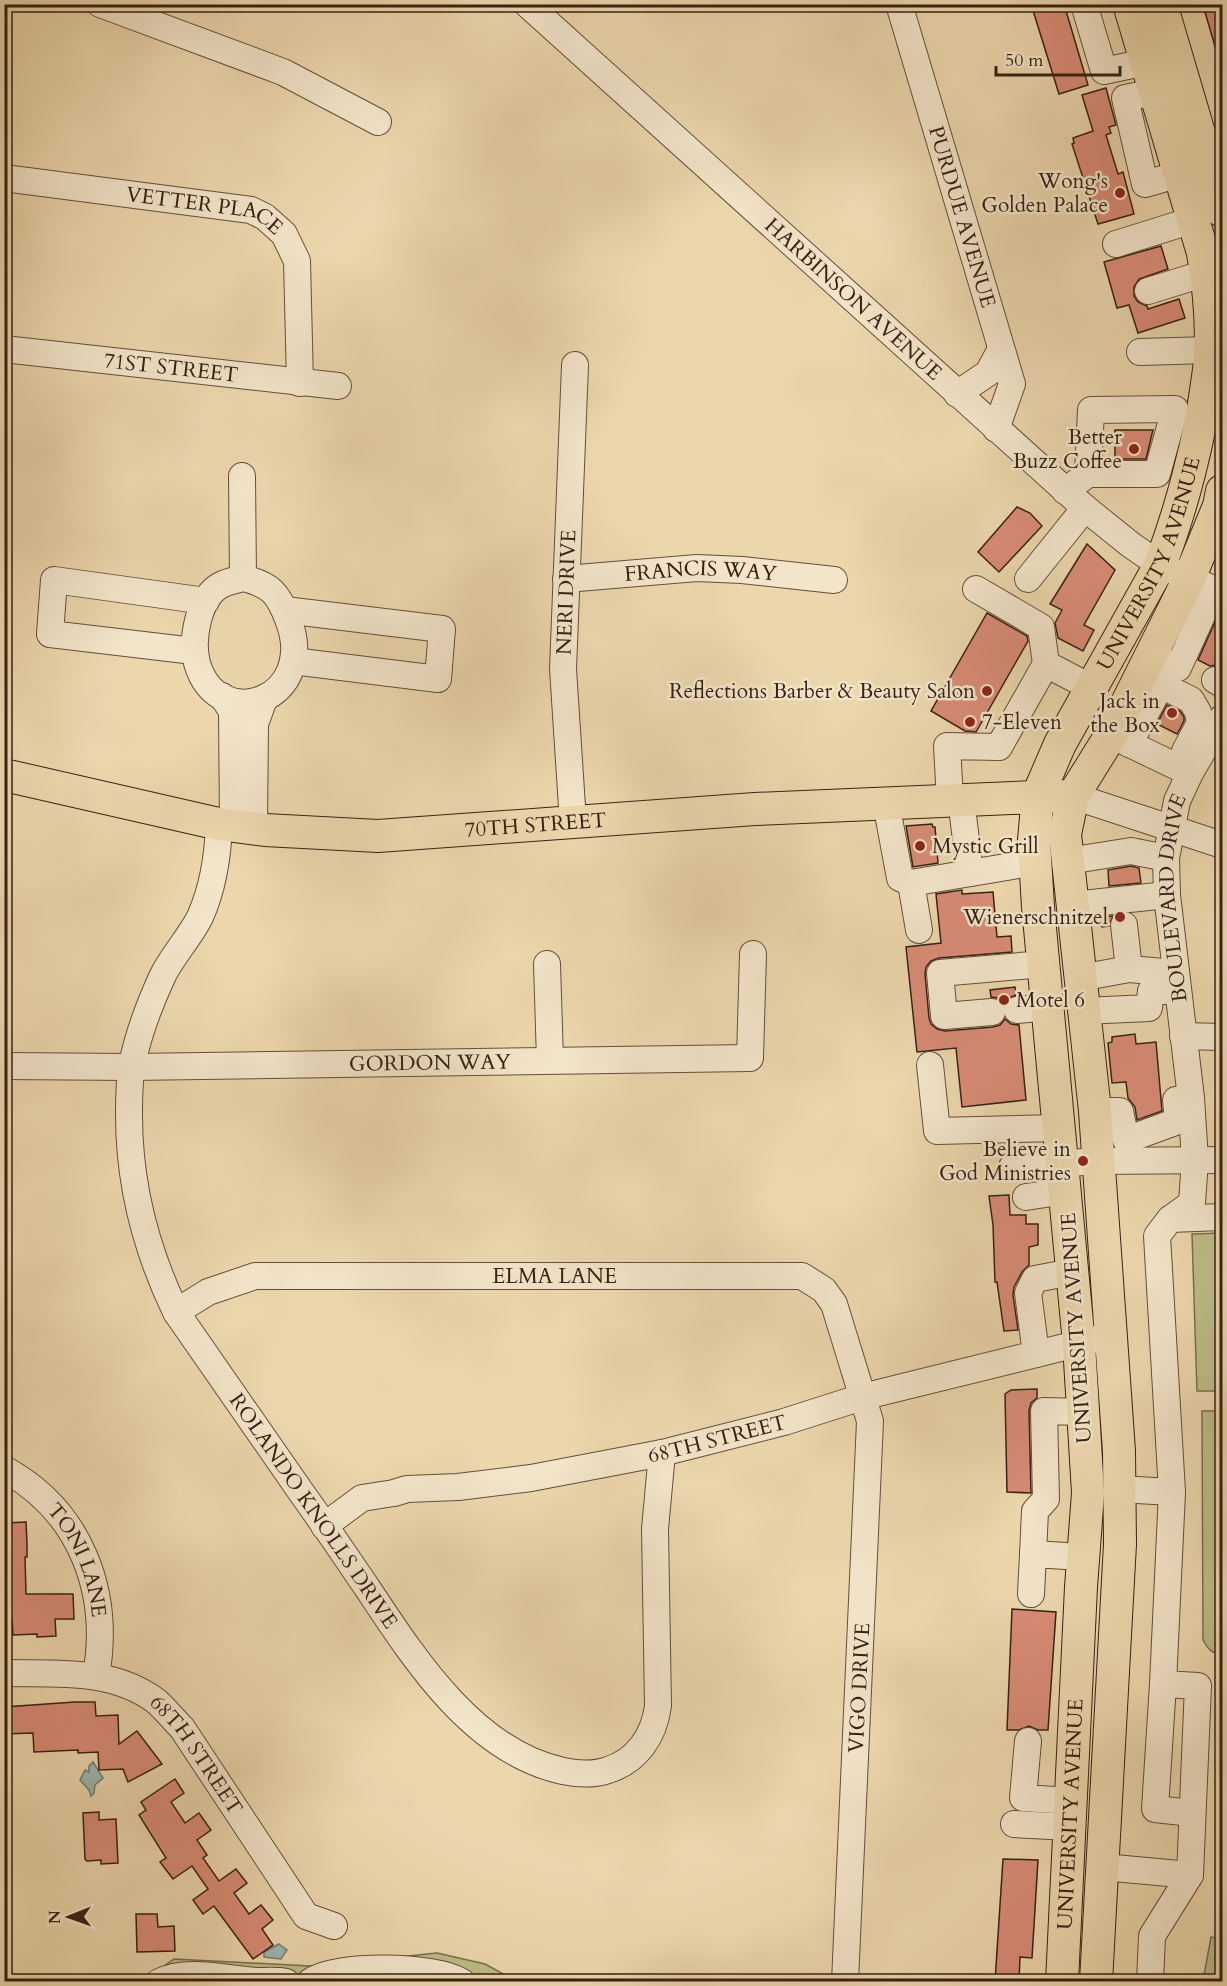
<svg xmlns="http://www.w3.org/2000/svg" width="1227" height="1986" viewBox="0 0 1227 1986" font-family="Cardo,serif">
	<rect width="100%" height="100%" fill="#ecd7ad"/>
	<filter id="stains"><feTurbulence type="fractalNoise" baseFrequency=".00333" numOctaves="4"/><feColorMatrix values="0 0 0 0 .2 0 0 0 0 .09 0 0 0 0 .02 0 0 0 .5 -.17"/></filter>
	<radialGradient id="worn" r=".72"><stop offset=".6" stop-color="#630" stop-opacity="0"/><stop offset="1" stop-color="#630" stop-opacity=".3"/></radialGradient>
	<g fill="#bcbd87" stroke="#7a6f4e" stroke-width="1.5">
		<path d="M1221,1233L1222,1391H1197L1192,1234Z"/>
		<path d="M1202,1411H1222V1654C1212,1654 1208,1649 1203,1640Z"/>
		<path d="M1211,1937L1222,1939V1981H1203Z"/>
		<path d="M437,1953L485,1964L516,1981L141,1982L174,1959L310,1966Z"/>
	</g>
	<g fill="#9bb8b2" stroke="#737c73" stroke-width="1.5">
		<path d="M93,1762L103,1778L95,1785L94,1793L91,1796L89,1790L80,1780L85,1770L89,1772V1766Z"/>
		<path d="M279,1944L287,1950L281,1959L264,1957V1952Z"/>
	</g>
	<g fill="#d98c76" stroke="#372114" stroke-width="1.5">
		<path d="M1031,4H1064L1088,85L1059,94Z"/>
		<path d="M1222,8V60H1219L1205,12Z"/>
		<path d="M1106,88L1116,125L1109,127L1111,133L1106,135L1118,174L1123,172L1134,214L1098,224L1072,144L1074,143L1073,138L1093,131L1082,95Z"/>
		<path d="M1161,246L1168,269L1139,279L1134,287V296L1138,302L1147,306L1148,309L1179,299L1185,318L1138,333L1129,305L1117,308L1104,262Z"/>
		<path d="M1115,430H1153L1146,459H1115Z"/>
		<path d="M1017,507L1030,513L1042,526L999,572L978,552Z"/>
		<path d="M1087,544L1115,570L1084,625L1094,630L1083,651L1058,638L1055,623L1062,610L1050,604Z"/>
		<path d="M987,613L1027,636L1028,641L976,732L965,731L931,711Z"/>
		<path d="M1215,622L1222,626V655L1217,665L1210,666L1198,660Z"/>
		<path d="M1167,705L1180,711L1184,717V721L1177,734L1157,724Z"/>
		<path d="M932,824L933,827H935L938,863L913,867L906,826Z"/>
		<path d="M1131,866L1139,868L1141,883L1109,886L1108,870Z"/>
		<path d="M962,890V894L993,892L997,937L1011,936L1012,952L939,958L931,961L926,967L925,974L929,1018L931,1024L937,1029L945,1031L993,1027L1000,1025L1005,1019L1011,1024L1019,1025L1026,1100L962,1107L956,1048L917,1052L906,947L941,943L936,894Z"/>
		<path d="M1113,916L1109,926L1102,927L1101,917Z"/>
		<path d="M1015,987L1016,995L1009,998L1004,1003L998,998L991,997L990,990Z"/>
		<path d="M1135,1034L1136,1044L1156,1042L1162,1111L1137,1120L1135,1107L1128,1098L1126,1082L1112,1083L1108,1043L1112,1042V1037Z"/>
		<path d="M1009,1195L1010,1215H1026V1224H1038V1245L1029,1247V1265L1022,1272L1014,1287L1013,1295L1018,1330L1004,1331L997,1282H995L993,1225L989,1196Z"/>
		<path d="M1037,1389V1398L1031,1403L1029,1411L1031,1493L1007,1492L1005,1394L1011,1390Z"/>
		<path d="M26,1522L27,1544V1557H25L26,1594H73L74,1619H55L56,1636L37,1637V1634L13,1635L12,1619H4V1523Z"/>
		<path d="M1012,1609L1056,1612L1048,1730H1038L1029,1726L1019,1730H1007Z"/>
		<path d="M75,1702H95L96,1716L118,1715L119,1744L137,1731L162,1764L128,1782L123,1769L99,1770L98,1752L78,1753V1750L34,1752L33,1733L4,1734V1707Z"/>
		<path d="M175,1779L184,1793L171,1802L185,1823L199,1813L211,1830L197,1840L207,1855L203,1858L219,1881L236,1869L247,1883L234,1893L249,1914L261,1905L273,1920L262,1929L273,1945L253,1959L214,1906L203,1914L193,1900L208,1889L192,1866L173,1879L160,1862L166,1858L139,1815L146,1810L141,1802Z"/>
		<path d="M99,1812V1820L116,1819L118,1863L101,1864V1860L87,1861L85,1859L83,1813Z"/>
		<path d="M1003,1859L1038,1860L1032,1958L1020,1957L1019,1982H995Z"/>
		<path d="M136,1914H157L158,1927L174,1926L175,1951L137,1952Z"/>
	</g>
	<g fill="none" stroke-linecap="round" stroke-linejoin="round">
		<defs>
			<g id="minor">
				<path d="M100,4L283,72L378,122"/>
				<path id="s1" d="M527,4L1085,508L1131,545L1160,565L1222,593"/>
				<path id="s2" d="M899,4L1012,384L996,429"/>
				<path d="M1084,4L1104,71L1146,62"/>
				<path d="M1155,92L1125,98L1145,184L1180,174"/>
				<path id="s3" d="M4,178L251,210L265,217L284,234L297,261L300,383"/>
				<path d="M1116,244L1193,220"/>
				<path d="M1148,291L1206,273"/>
				<path id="s4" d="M4,349L338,386"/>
				<path d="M1140,352L1209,350"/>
				<path d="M957,394L988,373L1001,349"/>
				<path d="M242,476L243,578"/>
				<path d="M1065,491L1088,474H1157L1175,409L1091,410L1088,474"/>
				<path d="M243,578C271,585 278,593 288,619C320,700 218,736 197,663C191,640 198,597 221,585C228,581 237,580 243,578Z"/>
				<path id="s5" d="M566,579L697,568L742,570L834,580"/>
				<path d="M1028,579L1085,508"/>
				<path d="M976,589L1041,627L1046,664"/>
				<path d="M285,610L442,629L438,679L293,661"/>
				<path d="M194,651L50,634L54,580L206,601"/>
				<path d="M1151,655L1178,668L1214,589"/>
				<path d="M1141,675L1191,700L1198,712L1200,723L1185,751"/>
				<path d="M1215,680L1222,684"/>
				<path d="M222,696L232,711L233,826"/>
				<path d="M1111,735L1190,773"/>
				<path d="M1129,744L1161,685"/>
				<path d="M1073,796L1222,845"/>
				<path d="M961,799L970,873"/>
				<path d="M950,800L947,746L999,747L1046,664L1092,688"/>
				<path d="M886,803L900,878L911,883"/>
				<path id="s6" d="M573,822L563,669L575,365"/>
				<path id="s7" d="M219,824C218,856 213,888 200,917C190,937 173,955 163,975C150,1003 138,1034 132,1065C129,1081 129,1099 129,1115C129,1184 146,1250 176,1312C218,1372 260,1432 301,1492C324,1524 346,1557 368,1589C415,1660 474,1752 563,1771C577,1774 594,1775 608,1770C637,1761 654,1736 658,1706L655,1529L662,1453"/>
				<path d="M254,829L255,724L264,699"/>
				<path d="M1068,861L1131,851L1166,858"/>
				<path d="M1073,905L1167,895"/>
				<path d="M1124,925L1129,969"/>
				<path d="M919,930L911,883L1036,862"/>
				<path d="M547,964L550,1060"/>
				<path d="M1080,978L1129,969L1176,973"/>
				<path d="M1017,1010L1048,1007"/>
				<path d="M1083,1011L1149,1008L1151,991H1178"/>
				<path d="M992,1012L944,1016L940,973L1043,964"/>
				<path d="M1183,1036L1222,1037"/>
				<path d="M930,1065L937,1131L1059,1128"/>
				<path id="s8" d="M4,1066L131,1067L750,1058L753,954"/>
				<path d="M1095,1111H1120L1126,1140L1178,1121L1176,1100L1185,1099"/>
				<path d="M1012,1167L1098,1161L1222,1160"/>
				<path d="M1026,1197L1065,1191"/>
				<path d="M1170,1219L1222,1217"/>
				<path id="s9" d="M176,1312L208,1292L255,1276H802L824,1290L834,1304L870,1421L845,1982"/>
				<path d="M1036,1354L1028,1293L1035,1279L1072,1272"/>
				<path id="s10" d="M4,1469C81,1511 111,1592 96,1676"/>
				<path d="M1119,1489L1172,1492"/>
				<path id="s11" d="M324,1526L362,1498L394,1493L407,1489L458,1487L531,1478L662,1453L784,1422L862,1397L1097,1339"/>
				<path d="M1033,1554L1035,1511L1046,1499L1044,1411L1083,1412"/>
				<path d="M1031,1594L1033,1554L1083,1557"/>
				<path id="s12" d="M4,1673C56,1674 112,1668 156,1701C165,1709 173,1719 182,1728L306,1916L334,1926"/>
				<path d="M1163,1684L1155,1809L1192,1813"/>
				<path d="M1028,1741L1023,1798L1071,1801"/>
				<path d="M1014,1824L1070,1827"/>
				<path d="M1103,1867L1190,1875"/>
				<path d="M159,1982C188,1968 226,1979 257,1981C267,1981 276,1980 286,1982"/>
				<path d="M310,1982C335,1963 435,1965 462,1982"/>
				<path id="s13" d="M1150,1982L1152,1936L1190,1875L1198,1686L1163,1684L1172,1492L1157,1236L1170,1219L1192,1203L1195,1160L1191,1098L1167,895L1166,858L1177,801L1190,773L1222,718"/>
			</g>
			<g id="major">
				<path d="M1161,4L1222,211"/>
				<path id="s14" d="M4,775L219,824L265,830L378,836L755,809L1060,796"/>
				<path id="s15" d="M1062,1982L1081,1587L1088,1493L1079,1344L1038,907L1034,840L1038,795L1060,744L1160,565C1182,508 1200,438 1208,377C1214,337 1210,294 1203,253L1129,4"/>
				<path d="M1096,1982L1120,1544L1119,1451L1095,1111L1065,834L1073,796L1111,735L1189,579L1219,506L1222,491"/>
			</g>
		</defs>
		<use href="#minor" stroke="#644e3a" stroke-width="28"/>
		<use href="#major" stroke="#372114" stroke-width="34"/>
		<use href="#minor" stroke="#f3e5ca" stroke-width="26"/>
		<use href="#major" stroke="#ecd7ad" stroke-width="32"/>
	</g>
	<g fill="#8f2418" stroke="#f3e5ca" stroke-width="2">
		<circle cx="1120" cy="193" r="6"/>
		<circle cx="1134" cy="449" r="6"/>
		<circle cx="987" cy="691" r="6"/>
		<circle cx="1172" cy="713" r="6"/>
		<circle cx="970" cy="722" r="6"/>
		<circle cx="920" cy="846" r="6"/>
		<circle cx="1120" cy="917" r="6"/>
		<circle cx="1004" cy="1000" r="6"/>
		<circle cx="1083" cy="1161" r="6"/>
	</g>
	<g text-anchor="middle" stroke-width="5" stroke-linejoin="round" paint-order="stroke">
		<g font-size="21" fill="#372114" stroke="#f3e5ca" text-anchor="end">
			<text x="1108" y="188">Wong's<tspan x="1108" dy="24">Golden Palace</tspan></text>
			<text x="1122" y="444">Better<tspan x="1122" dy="24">Buzz Coffee</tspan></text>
			<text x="975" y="698">Reflections Barber &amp; Beauty Salon</text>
			<text x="1160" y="708">Jack in<tspan x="1160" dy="24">the Box</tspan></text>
			<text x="982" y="729" text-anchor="start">7-Eleven</text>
			<text x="932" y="853" text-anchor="start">Mystic Grill</text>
			<text x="1108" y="924">Wienerschnitzel</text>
			<text x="1016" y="1007" text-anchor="start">Motel 6</text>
			<text x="1071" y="1156">Believe in<tspan x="1071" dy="24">God Ministries</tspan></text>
		</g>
		<g font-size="21" fill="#372114" stroke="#f3e5ca">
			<text dy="7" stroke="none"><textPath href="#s3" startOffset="204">VETTER PLACE</textPath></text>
			<text dy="7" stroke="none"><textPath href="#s2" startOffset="222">PURDUE AVENUE</textPath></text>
			<text dy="7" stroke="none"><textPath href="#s1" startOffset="440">HARBINSON AVENUE</textPath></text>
			<text dy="7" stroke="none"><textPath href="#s4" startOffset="168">71ST STREET</textPath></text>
			<text dy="7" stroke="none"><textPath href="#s15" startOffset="1448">UNIVERSITY AVENUE</textPath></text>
			<text dy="7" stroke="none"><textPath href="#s5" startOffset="135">FRANCIS WAY</textPath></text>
			<text dy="7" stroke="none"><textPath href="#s6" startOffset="230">NERI DRIVE</textPath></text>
			<text dy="7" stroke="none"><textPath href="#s14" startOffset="538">70TH STREET</textPath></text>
			<text dy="7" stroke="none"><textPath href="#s13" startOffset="1146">BOULEVARD DRIVE</textPath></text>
			<text dy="7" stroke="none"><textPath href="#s8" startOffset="426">GORDON WAY</textPath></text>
			<text dy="7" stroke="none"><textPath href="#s9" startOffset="387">ELMA LANE</textPath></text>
			<text transform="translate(1076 1328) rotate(-94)" y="7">UNIVERSITY AVENUE</text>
			<text dy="7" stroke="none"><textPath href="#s11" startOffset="408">68TH STREET</textPath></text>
			<text dy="7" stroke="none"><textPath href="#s7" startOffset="756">ROLANDO KNOLLS DRIVE</textPath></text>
			<text dy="7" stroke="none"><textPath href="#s10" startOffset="122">TONI LANE</textPath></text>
			<text transform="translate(859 1688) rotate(-87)" y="7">VIGO DRIVE</text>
			<text dy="7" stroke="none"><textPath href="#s12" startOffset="225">68TH STREET</textPath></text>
			<text dy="7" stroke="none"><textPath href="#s15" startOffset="168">UNIVERSITY AVENUE</textPath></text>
		</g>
	</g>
	<rect width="1227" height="1986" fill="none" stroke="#ecd7ad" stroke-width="24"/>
	<rect x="6" y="6" width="1215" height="1974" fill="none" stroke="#372114" stroke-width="3"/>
	<rect x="12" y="12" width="1203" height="1962" fill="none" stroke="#372114" stroke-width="1.5"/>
	<g transform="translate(69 1917) rotate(269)" stroke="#f3e5ca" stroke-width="4.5" paint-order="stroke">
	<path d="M0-4.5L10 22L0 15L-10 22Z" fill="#372114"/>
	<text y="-9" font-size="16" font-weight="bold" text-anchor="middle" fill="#372114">N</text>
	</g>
	<path d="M996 66v9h124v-9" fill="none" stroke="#372114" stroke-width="3"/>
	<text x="1005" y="66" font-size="18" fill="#372114" stroke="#f3e5ca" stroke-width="4.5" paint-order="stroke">50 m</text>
	<rect width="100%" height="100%" filter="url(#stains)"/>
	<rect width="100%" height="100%" fill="url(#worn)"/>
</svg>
